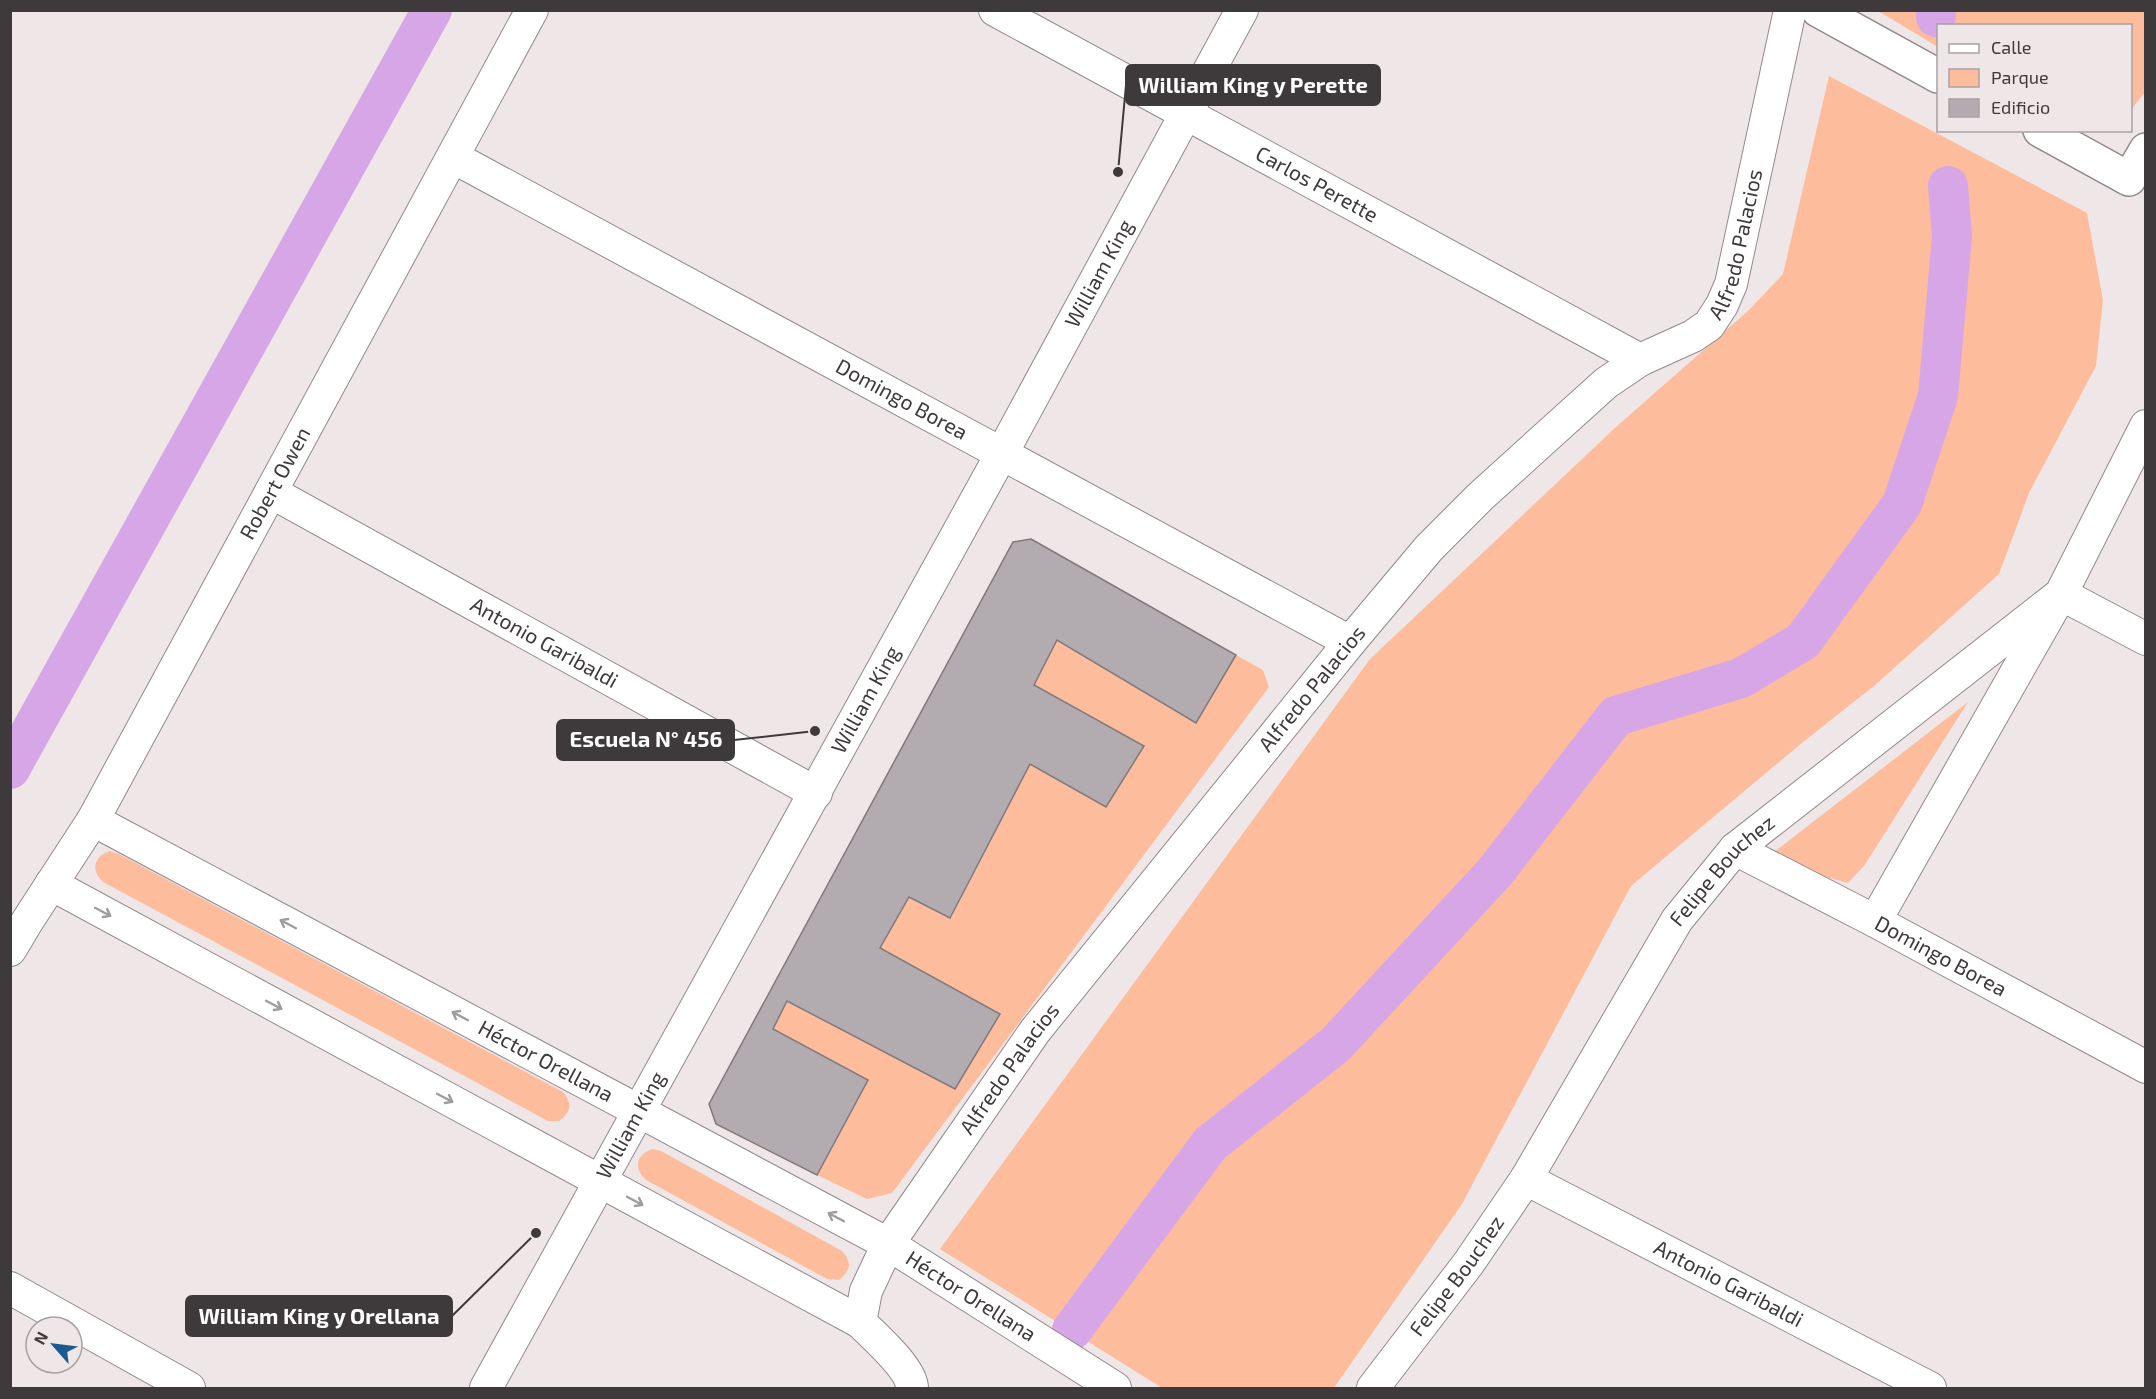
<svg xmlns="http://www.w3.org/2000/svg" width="2156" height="1399" viewBox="0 0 2156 1399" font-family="'Exo 2',sans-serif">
	<rect width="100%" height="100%" fill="#efe6e8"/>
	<g fill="#fdbd9d">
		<path d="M1878,11H2145V92L2131,110L2130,26H1938V47Z"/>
		<path d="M1829,76L2087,213L2103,300L2096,366L2029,493L1999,574L1874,686L1803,742L1631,886L1462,1204L1334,1388H1162L940,1249L1370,659L1616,427L1749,310L1783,274Z"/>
		<path d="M1057,640L1196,723L1236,655L1263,670L1269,687L892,1193L867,1199L817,1175L868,1080L773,1029L787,1001L955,1089L1000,1014L880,948L909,897L951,918L1030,764L1106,807L1144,746L1034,685Z"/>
		<path d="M1968,702L1864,866L1848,883L1815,874L1774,852Z"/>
		<path d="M110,851L119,854L563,1092C573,1104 571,1112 559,1121H548L103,882C90,870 94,856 110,851Z"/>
		<path d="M653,1149L661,1151L842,1251C853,1262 850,1271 839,1280L827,1279L646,1180C633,1168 636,1154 653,1149Z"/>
	</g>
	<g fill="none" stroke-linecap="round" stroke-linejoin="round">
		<g stroke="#d6a6e7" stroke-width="40">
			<path d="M1936,17V10"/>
			<path d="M10,769L432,10"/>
			<path d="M1072,1330L1210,1144L1336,1044L1495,872L1616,716L1741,678L1803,641L1902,504L1938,396L1952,236L1948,186"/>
		</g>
	</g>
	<path fill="#b2abaf" stroke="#7f787c" stroke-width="1.5" d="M1031,539L1236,655L1196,723L1057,640L1034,685L1144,746L1106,807L1030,764L950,918L909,897L880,948L1000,1014L955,1089L787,1001L773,1029L868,1080L817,1175L716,1124L709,1104L1013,542Z"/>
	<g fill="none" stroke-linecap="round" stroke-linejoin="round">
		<defs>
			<g id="minor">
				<path id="s1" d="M995,10L1640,360"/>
				<path id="s2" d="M453,157L1350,642"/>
				<path id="s3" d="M271,492L816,793"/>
				<path id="s4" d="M93,820L888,1244L1115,1388"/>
				<path id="s5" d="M1735,849L1875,921L2146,1067"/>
				<path d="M51,884L860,1322"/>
				<path d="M1875,921L2061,594L2146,639"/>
				<path id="s6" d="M10,950L28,920L93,820L532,10"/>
				<path id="s7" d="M1526,1179L1930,1388"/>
				<path d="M10,1288L189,1388"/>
				<path id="s8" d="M486,1388L1001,455L1242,10"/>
				<path id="s9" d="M912,1388C912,1369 874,1336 860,1322L866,1291L888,1244L1035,1031L1350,642L1429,548L1481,496L1606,383L1640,360L1693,336L1709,325L1722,305L1731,284L1790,10"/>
				<path id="s10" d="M1373,1388L1468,1264L1526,1179L1677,920L1735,849L2061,594L2146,426"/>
			</g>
			<g id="tertiary">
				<path d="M1818,10L1938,76"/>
				<path d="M2040,130L2129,179L2146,150"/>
			</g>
		</defs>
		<use href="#minor" stroke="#91898b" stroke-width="34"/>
		<use href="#tertiary" stroke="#91898b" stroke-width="36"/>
		<use href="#minor" stroke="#fff" stroke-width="32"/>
		<use href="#tertiary" stroke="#fff" stroke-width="33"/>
	</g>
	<defs><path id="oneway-shaft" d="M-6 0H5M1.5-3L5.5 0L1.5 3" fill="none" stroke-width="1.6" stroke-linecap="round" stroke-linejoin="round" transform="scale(1.5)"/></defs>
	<g stroke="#9e9c9d">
		<use href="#oneway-shaft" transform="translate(103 912) rotate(28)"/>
		<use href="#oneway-shaft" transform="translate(288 924) rotate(-152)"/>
		<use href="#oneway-shaft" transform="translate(274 1005) rotate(28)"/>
		<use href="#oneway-shaft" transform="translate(460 1016) rotate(-152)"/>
		<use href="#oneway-shaft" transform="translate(445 1098) rotate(28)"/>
		<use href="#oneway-shaft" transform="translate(635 1201) rotate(28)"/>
		<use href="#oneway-shaft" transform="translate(836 1217) rotate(-152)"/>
	</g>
	<g text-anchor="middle" stroke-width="4.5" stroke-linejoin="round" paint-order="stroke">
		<g font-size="21" fill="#3e3a3b" stroke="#efe6e8">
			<text dy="7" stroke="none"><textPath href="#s1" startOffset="366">Carlos Perette</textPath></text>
			<text dy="7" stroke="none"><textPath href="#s9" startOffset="1498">Alfredo Palacios</textPath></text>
			<text dy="7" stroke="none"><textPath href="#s8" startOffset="1272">William King</textPath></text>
			<text dy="7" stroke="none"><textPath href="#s2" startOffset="510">Domingo Borea</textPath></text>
			<text dy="7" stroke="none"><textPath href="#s6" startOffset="537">Robert Owen</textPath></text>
			<text dy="7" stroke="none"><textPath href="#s3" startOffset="312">Antonio Garibaldi</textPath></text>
			<text dy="7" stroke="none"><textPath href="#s9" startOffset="868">Alfredo Palacios</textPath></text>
			<text dy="7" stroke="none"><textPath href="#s8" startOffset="786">William King</textPath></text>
			<text dy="7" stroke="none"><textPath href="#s10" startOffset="626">Felipe Bouchez</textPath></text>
			<text dy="7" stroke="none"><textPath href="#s5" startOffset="232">Domingo Borea</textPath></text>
			<text dy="7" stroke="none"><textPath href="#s4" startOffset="513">Héctor Orellana</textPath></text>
			<text dy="7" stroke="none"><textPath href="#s9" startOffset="382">Alfredo Palacios</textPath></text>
			<text dy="7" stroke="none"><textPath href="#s8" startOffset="300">William King</textPath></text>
			<text dy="7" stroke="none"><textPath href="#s10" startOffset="140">Felipe Bouchez</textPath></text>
			<text dy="7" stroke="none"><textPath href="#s7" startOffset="228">Antonio Garibaldi</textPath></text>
			<text dy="7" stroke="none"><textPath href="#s4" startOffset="999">Héctor Orellana</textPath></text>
		</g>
	</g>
	<path fill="none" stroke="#3e3a3b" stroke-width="2" d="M1118 172L1126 85M815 731L734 740M536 1233L452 1316"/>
	<g fill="#3e3a3b" stroke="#efe6e8" stroke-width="2">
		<circle cx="1118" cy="172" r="6"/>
		<circle cx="815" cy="731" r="6"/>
		<circle cx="536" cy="1233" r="6"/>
	</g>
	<g fill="#3e3a3b" stroke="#3e3a3b" stroke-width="2">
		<rect x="1126" y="65" width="254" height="40" rx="6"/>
		<rect x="557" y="720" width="177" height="40" rx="6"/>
		<rect x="186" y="1296" width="266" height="40" rx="6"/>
	</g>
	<g font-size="22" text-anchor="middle" font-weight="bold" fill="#fff">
		<text x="1253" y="93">William King y Perette</text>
		<text x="646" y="747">Escuela N° 456</text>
		<text x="319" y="1324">William King y Orellana</text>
	</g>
	<rect width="2156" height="1399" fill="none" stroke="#3e3a3b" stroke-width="24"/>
	<rect x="1937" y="24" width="195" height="108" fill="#efe6e8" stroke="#a8a1a3" stroke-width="1.5"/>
	<rect x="1949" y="44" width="30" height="9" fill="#ffffff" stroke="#a8a1a3" stroke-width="1.5"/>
	<text x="1991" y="54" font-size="18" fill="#3e3a3b">Calle</text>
	<rect x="1949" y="69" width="30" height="18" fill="#fdbd9d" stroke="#a8a1a3" stroke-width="1.5"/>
	<text x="1991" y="84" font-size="18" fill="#3e3a3b">Parque</text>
	<rect x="1949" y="99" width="30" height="18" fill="#b2abaf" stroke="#a8a1a3" stroke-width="1.5"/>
	<text x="1991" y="114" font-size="18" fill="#3e3a3b">Edificio</text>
	<g transform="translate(54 1345) rotate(298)"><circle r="28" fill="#efe6e8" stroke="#a8a1a3" stroke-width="1.5"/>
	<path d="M0-4.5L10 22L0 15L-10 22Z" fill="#1b598f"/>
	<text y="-9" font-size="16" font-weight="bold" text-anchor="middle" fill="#3e3a3b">N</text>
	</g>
</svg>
